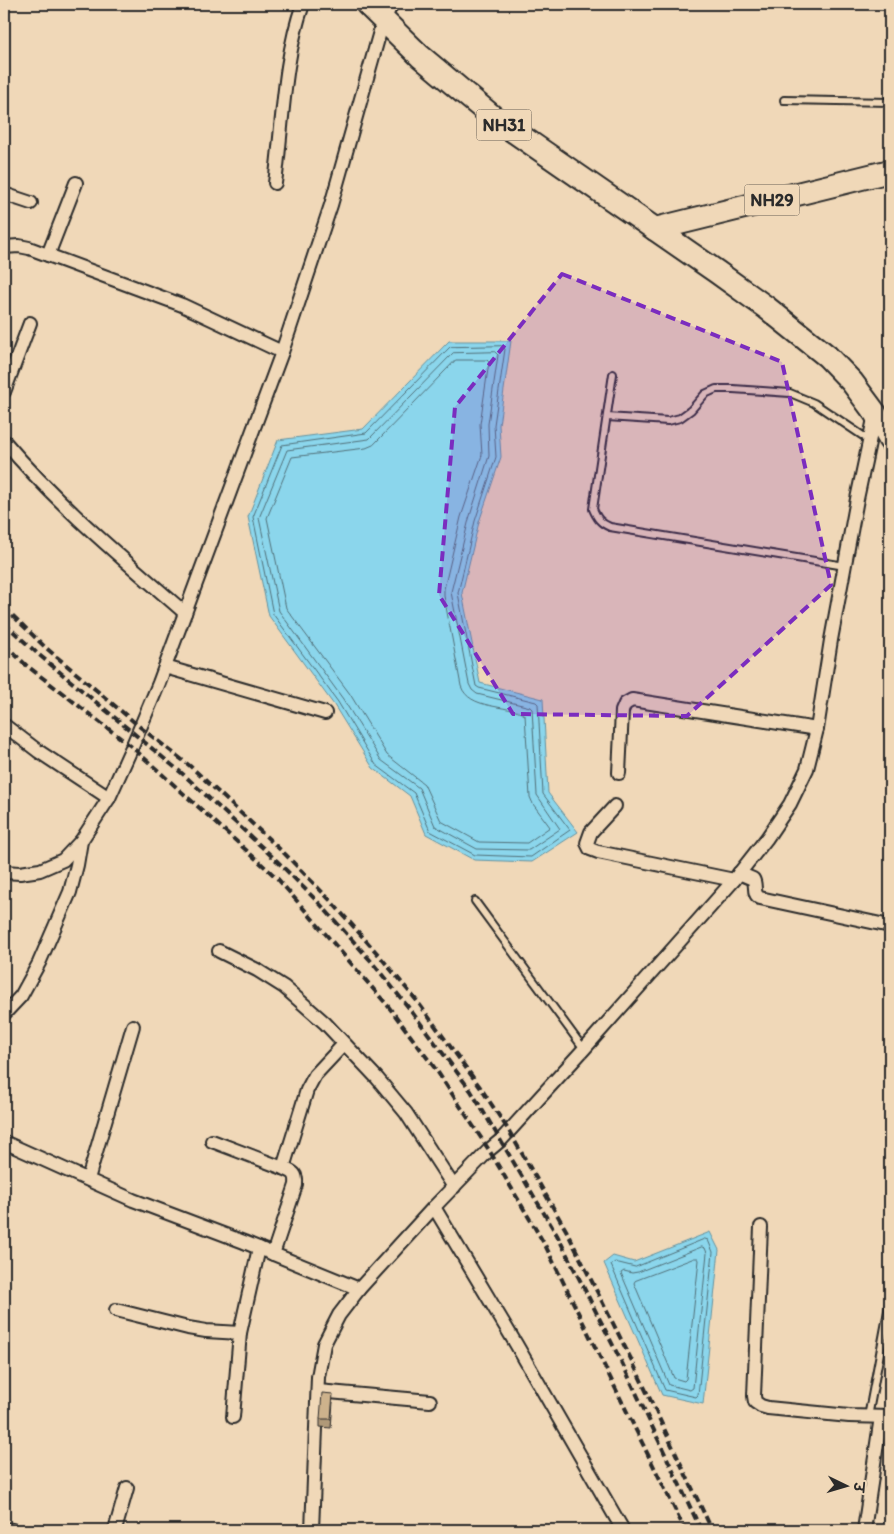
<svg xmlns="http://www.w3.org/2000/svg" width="894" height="1534" viewBox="0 0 894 1534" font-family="Itim,'Playpen Sans Deva',sans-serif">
	<rect width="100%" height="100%" fill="#f0d8b8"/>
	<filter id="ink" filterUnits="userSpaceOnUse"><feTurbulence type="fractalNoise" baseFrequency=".02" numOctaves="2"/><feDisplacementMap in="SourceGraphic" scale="10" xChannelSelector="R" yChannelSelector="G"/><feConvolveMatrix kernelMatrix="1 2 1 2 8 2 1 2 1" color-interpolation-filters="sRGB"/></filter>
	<g filter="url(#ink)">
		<g fill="#8bd6ec" stroke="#65929f">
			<path d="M449,341H511L499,425L501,457L479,522L462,593L480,683L543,699L548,793L578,832L532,862L474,860L426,834L410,796L373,768L334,705L269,616L248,517L278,440L363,429Z"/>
			<path d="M710,1232L719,1250L703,1404L662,1395L604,1263L613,1256L634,1262Z"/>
		</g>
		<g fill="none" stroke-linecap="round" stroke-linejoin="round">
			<g stroke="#516f78" stroke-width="1">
				<path d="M502,346L505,349L494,425L496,457L475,521L458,593L476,686L479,688L536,702L538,704L543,794L570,830L531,857L475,855L430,831L414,793L376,765L338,702L273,614L253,517L282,445L366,433L450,347Z"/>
				<path d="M495,352L498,355L488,424L489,456L469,519L451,592L469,684L472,690L477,694L530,707L532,709L537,795L560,829L529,850L477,849L435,826L419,788L381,760L343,699L279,611L259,518L287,450L369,439L453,353Z"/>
				<path d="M456,360H487L489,362L480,424L482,455L461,517L444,589V596L461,686C469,710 507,704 525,715L530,797L533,804L550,827L527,843L479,842L441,821L424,784L387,755L350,694L286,608L267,518L292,457L366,448L373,445Z"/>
				<path d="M705,1239L708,1240L713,1252L698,1395L696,1397L665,1390L611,1265L615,1262L635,1267Z"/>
				<path d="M702,1247L705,1248L707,1253L693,1388L690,1390L669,1385L621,1273L624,1271L632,1273L638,1272Z"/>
				<path d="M695,1258H698L699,1260L686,1379L684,1381L674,1378L634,1283L635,1281Z"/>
			</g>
			<defs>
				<g id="lane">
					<path d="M784,100L890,102"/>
					<path d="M613,374L593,509C597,518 600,523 610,527L845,566"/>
					<path d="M607,417L668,421L680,418L691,410L705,394L716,389H733L790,393L814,403L869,440"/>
					<path d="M475,901L584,1049"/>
					<path d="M868,1417L890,1300"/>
				</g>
				<g id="street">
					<path d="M275,183C283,124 283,61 303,4"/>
					<path d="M4,194L31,203"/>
					<path d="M4,247L19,246L29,248L182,305L282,352"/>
					<path d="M48,255L76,183"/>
					<path d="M4,392L30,323"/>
					<path d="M4,441C58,505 122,558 185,613"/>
					<path d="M165,667L325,713"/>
					<path d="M4,725L38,751L109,798"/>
					<path d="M619,773L622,711L625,704L632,700L817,729"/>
					<path d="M615,806L591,832L587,843L590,849L598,852L734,880"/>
					<path d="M4,872L20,873L40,870L63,860L81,841L109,798L132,747L159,683L282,352L331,205L383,21L392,4"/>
					<path d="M739,873L753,879C757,885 752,894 760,898L890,926"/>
					<path d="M219,951L257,970L284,987L325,1023L377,1078L406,1113L454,1187"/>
					<path d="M4,1014L21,996L39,963L70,892L77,865L81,841"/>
					<path d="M212,1141L283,1168"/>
					<path d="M4,1142L133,1200L244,1242L359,1289"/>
					<path d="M88,1179L133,1026"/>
					<path d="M434,1207L516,1344L623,1530"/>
					<path d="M761,1227L754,1396L755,1402L761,1406L768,1408L849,1416L890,1417"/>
					<path d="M273,1254L296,1185C297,1173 293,1172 283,1168L307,1090L315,1075L344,1044"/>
					<path d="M116,1310L188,1328L206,1331L240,1333"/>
					<path d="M318,1391L430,1401"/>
					<path d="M233,1417L240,1333L259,1248"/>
					<path d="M4,1529L12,1530"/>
					<path d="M115,1530L127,1488"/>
					<path d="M312,1530L318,1377L324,1344L339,1315L359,1289L434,1207L489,1150L501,1140L584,1049L734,880L767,838L790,804L807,769L817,729L831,640L857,499L875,414"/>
					<path d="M864,1530L881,1417"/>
				</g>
				<g id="highway">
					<path d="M367,4L420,56L493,117L717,272L767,308L827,356L852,382L875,413L890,440"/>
					<path d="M655,229L890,171"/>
				</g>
			</defs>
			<use href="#lane" stroke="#2b2b2b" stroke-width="10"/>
			<use href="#street" stroke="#2b2b2b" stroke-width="16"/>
			<use href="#highway" stroke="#2b2b2b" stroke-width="26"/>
			<use href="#lane" stroke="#f0d8b8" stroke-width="6"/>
			<use href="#street" stroke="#f0d8b8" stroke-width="12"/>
			<use href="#highway" stroke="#f0d8b8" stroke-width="22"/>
			<g stroke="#2b2b2b" stroke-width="4" stroke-dasharray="8 4" stroke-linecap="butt">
				<path d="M4,607L45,647L140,727L190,766L285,854L329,899L377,953L417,1001L480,1087L509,1131L566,1230L632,1361L712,1530"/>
				<path d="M4,623L38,654L184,775L277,861L320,904L371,961L409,1008L471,1091L557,1235L623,1365L701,1530"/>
				<path d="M4,644L26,665L132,747L277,878L388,1006L437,1071L489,1150L545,1245L685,1530"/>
			</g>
		</g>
		<path fill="#b09978" stroke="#2b2b2b" d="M333,1402L331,1428L320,1427V1419Z"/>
		<path fill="#cdb28c" stroke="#2b2b2b" d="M322,1393L333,1394L331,1419H320Z"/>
	</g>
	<path fill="#7b2cbf" fill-opacity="0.2" stroke="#7b2cbf" stroke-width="4" stroke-dasharray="10 6" stroke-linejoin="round" d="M562,274L782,362L831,585L687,716L513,714L439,595L455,407Z"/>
	<g text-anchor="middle" stroke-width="4" stroke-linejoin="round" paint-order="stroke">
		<g fill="#f0d8b8" stroke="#665f55" stroke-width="1">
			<rect x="476.5" y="109.5" width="55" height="31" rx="4"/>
			<rect x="744.5" y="184.5" width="55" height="31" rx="4"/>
		</g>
		<g font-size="18" font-weight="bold" fill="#2b2b2b">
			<text x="504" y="131">NH31</text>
			<text x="772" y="206">NH29</text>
		</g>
	</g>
	<rect width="894" height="1534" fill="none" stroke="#f0d8b8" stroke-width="20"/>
	<rect x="10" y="10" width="874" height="1514" fill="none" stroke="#2b2b2b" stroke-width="2" filter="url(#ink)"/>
	<g transform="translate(846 1486) rotate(95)" stroke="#f0d8b8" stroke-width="4" paint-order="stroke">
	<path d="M0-4L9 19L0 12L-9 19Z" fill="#2b2b2b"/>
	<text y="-8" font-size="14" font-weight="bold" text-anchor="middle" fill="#2b2b2b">उ</text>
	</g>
</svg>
